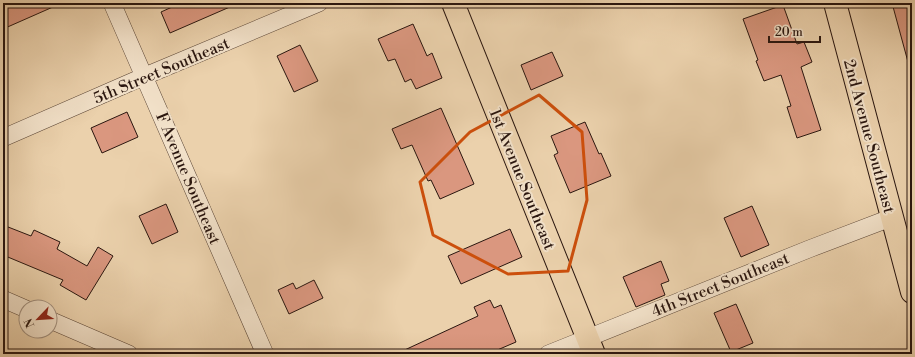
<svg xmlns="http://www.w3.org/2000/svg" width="915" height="357" viewBox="0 0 915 357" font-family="'Libre Bodoni',serif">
	<rect width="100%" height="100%" fill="#ebd1ac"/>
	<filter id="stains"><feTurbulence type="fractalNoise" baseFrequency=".005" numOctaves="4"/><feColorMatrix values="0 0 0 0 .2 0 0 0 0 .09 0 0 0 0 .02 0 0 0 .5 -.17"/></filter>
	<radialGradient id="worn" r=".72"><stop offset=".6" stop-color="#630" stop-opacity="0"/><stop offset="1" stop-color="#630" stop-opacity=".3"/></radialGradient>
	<g fill="#da977f" stroke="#2a160f">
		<path d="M3,3H62L3,29Z"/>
		<path d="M181,3H239L170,33L161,12Z"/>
		<path d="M892,3H912V61L908,62Z"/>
		<path d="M783,5L797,44L804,42L812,62L801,67L821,130L797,138L787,107L791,106L781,75L764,81L756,61L758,60L743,19Z"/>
		<path d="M413,24L427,56L432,53L442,78L416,89L411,79L405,82L395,59L388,61L378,39Z"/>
		<path d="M300,45L318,81L294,92L277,56Z"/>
		<path d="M552,52L563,76L531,90L521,65Z"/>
		<path d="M441,108L474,184L440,199L431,180L428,181L412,145L401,149L392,129Z"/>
		<path d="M127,112L138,137L102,153L91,128Z"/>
		<path d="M585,122L599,154L601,153L611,176L570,193L554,155L558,153L551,136Z"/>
		<path d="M166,204L178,232L152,244L139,216Z"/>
		<path d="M752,206L769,245L741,257L724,218Z"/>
		<path d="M3,225L31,236L34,230L60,242L57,249L87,266L98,247L113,256L86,300L60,285L63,280L3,255Z"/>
		<path d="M510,229L522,257L461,284L448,256Z"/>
		<path d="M661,261L669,281L661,284L665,295L636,307L623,277Z"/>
		<path d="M314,280L323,298L289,314L278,290L293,283L296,289Z"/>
		<path d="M490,300L494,308L501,305L516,342L488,354H396L478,316L474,307Z"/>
		<path d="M736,304L753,343L731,352L714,313Z"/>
	</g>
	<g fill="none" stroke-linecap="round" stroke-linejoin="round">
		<defs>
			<g id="street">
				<path d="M112,3L265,354"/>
				<path d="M3,138L145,76L319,3"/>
				<path d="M3,299L26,309"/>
				<path d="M50,320L129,354"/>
				<path d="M548,354L809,249L893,217"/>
			</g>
			<g id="primary">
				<path d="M453,3L594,354"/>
				<path d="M835,3L912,292"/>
			</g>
		</defs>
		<use href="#street" stroke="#5a4536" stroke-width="18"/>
		<use href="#primary" stroke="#2a160f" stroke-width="24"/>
		<use href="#street" stroke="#f2e1c9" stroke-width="17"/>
		<use href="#primary" stroke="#ebd1ac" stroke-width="22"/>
	</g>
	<path fill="none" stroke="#cc4f0c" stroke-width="3" stroke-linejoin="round" d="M539,95L582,132L587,200L568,271L508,274L433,235L420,182L470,132Z"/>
	<g text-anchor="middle" stroke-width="4" stroke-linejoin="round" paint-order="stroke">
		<g font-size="16" fill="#2a160f" stroke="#f2e1c9">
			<text transform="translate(161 70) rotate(-23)" y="6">5th Street Southeast</text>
			<text transform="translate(870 136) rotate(75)" y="6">2nd Avenue Southeast</text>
			<text transform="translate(189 178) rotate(67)" y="6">F Avenue Southeast</text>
			<text transform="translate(523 179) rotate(68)" y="6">1st Avenue Southeast</text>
			<text transform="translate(720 284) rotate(-22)" y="6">4th Street Southeast</text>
		</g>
	</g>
	<rect width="915" height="357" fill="none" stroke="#ebd1ac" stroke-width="16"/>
	<rect x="4" y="4" width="907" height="349" fill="none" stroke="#2a160f" stroke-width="2"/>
	<rect x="8" y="8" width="899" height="341" fill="none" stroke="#2a160f"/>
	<g transform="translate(38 319) rotate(245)"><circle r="19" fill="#f2e1c9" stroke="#a2907f"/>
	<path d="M0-3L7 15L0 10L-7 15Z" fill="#8f2418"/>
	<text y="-6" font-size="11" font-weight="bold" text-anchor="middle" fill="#2a160f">N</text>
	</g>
	<path d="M769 36v6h51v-6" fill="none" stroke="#2a160f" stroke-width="2"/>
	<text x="775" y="36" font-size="12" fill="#2a160f" stroke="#f2e1c9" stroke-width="3" paint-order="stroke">20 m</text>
	<rect width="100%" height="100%" filter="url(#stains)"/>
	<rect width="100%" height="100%" fill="url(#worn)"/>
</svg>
